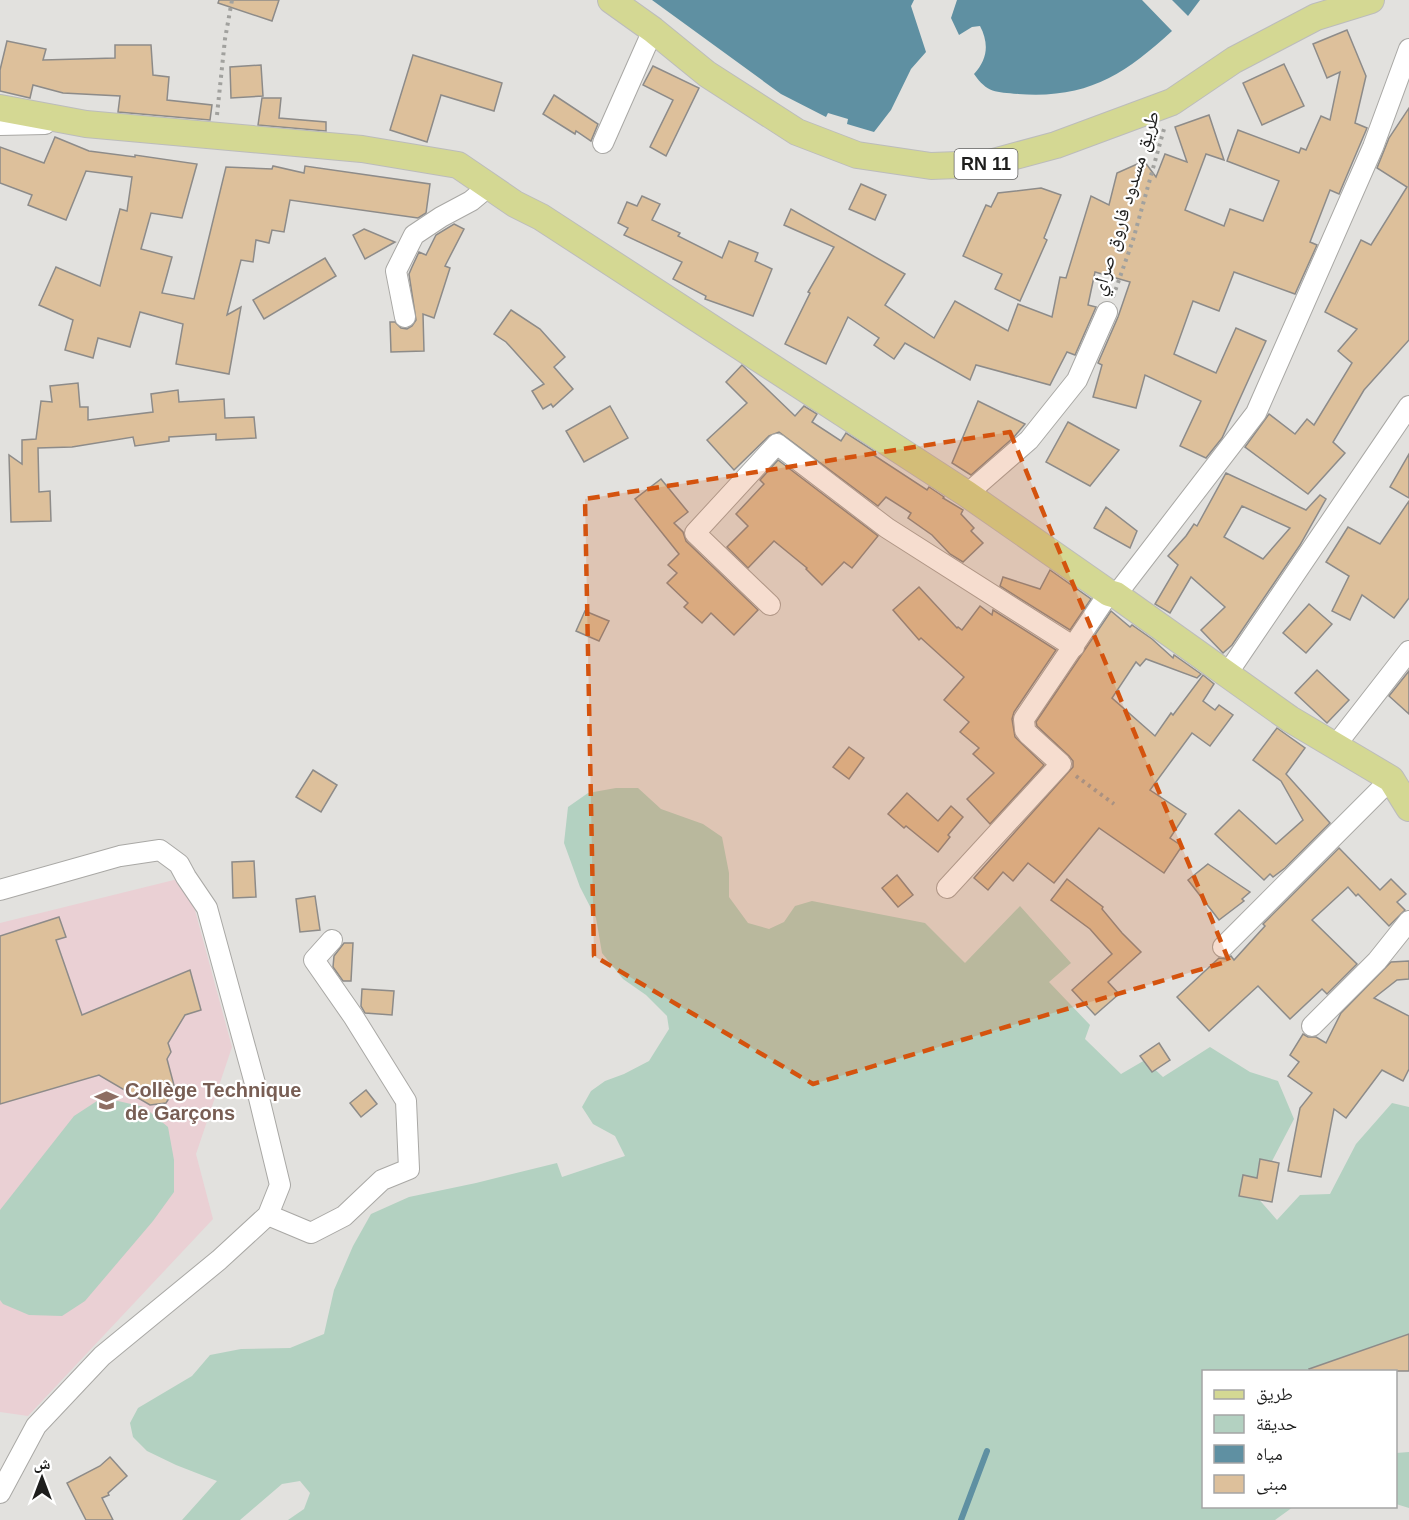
<svg xmlns="http://www.w3.org/2000/svg" width="1409" height="1520" viewBox="0 0 1409 1520" font-family="Arial,'Noto Naskh Arabic',sans-serif">
	<rect width="100%" height="100%" fill="#e2e1de"/>
	<path fill="#ead0d4" d="M186,877L232,1047L196,1154L213,1219L28,1416L0,1412V923Z"/>
	<g fill="#b3d1c1">
		<path d="M616,788H638L661,809L703,824L722,837L729,873V897L748,923L769,929L784,922L795,906L812,901L925,923L965,963L1020,906L1071,963L1049,982L1090,1025L1085,1039L1121,1074L1145,1060L1163,1077L1210,1047L1250,1072L1278,1081L1294,1119L1271,1163L1256,1196L1277,1220L1300,1195L1330,1194L1356,1144L1392,1103L1409,1107V1341L1402,1351L1349,1371L1204,1372V1506L1293,1507L1275,1520H288L304,1509L310,1493L300,1481L282,1484L240,1520H182L217,1481L176,1465L147,1451L133,1437L130,1423L138,1408L192,1376L210,1355L241,1349L290,1348L324,1334L334,1290L353,1246L371,1214L409,1197L476,1183L557,1163L562,1177L625,1156L615,1136L593,1124L582,1107L591,1091L605,1081L624,1074L649,1061L669,1029L667,1016L646,995L623,979L602,953L596,918L580,887L564,843L568,807L588,793Z"/>
		<path d="M97,1101H118L144,1107L168,1127L174,1160V1192L153,1221L85,1301L62,1316L29,1315L3,1304L0,1300V1210L74,1116Z"/>
		<path d="M1409,1452V1508L1396,1504V1453Z"/>
	</g>
	<g fill="#5f90a2">
		<path d="M652,0H914L911,6L926,52L911,69L891,110L874,132L847,124L848,119L828,113L826,117L781,94Z"/>
		<path d="M957,0H1142L1172,31C1123,76 1086,99 1018,94C996,92 987,93 974,74C988,59 989,43 980,26L972,27L959,35L951,18Z"/>
		<path d="M1172,0H1200L1188,16Z"/>
	</g>
	<g fill="none" stroke-linecap="round" stroke-linejoin="round">
		<path stroke="#5f90a2" stroke-width="6" d="M961,1520L987,1451"/>
	</g>
	<g fill="#ddc09b" stroke="#8d8b89" stroke-width="1.5" fill-rule="evenodd">
		<path d="M219,0H279L272,21L218,3Z"/>
		<path d="M1347,30L1366,76L1355,123L1367,128L1339,194L1330,190L1310,242L1317,245L1295,294L1234,272L1219,311L1193,301L1174,354L1216,373L1236,328L1266,341L1222,438L1206,458L1180,446L1201,401L1145,375L1136,408L1093,397L1102,365L1098,363L1118,317L1130,282L1095,272L1088,305L1096,307L1075,355L1067,352L1050,385L976,365L970,380L905,343L894,359L874,345L879,338L848,317L826,364L785,344L810,293L808,292L834,247L784,225L791,209L905,274L885,305L934,338L955,301L1008,331L1018,304L1052,317L1060,277L1066,278L1091,196L1109,205L1117,173L1144,161L1156,177L1165,154L1187,162L1175,127L1209,115L1224,160L1206,154L1185,210L1224,226L1230,209L1263,221L1279,181L1227,161L1238,130L1299,153L1301,148L1306,150L1321,116L1330,120L1340,72L1327,78L1313,44Z"/>
		<path d="M7,41L46,49L43,60L115,58V45H151L153,75L169,77L167,100L212,105L210,120L118,112L120,96L63,93L33,85L30,98L0,91V70Z"/>
		<path d="M413,55L502,83L494,111L441,95L427,142L390,130Z"/>
		<path d="M1284,64L1304,106L1262,125L1243,83Z"/>
		<path d="M261,65L263,96L231,98L230,67Z"/>
		<path d="M653,66L699,88L666,156L650,147L673,100L643,85Z"/>
		<path d="M554,95L598,124L591,141L576,131L575,134L543,114Z"/>
		<path d="M262,98H281L279,118L326,122V131L258,125Z"/>
		<path d="M1409,108V340L1364,390L1333,442L1345,453L1308,494L1245,447L1269,414L1295,434L1307,419L1314,425L1352,363L1338,351L1357,329L1325,312L1361,240L1371,245L1407,187L1377,168L1389,138Z"/>
		<path d="M55,137L89,151L135,157V155L197,164L182,218L151,213L141,249L172,257L162,293L194,299L226,167L272,169L273,166L304,173L305,166L430,184L426,213L418,218L290,200L284,232L272,230L269,243L256,240L253,262L241,260L227,315L241,307L229,374L176,364L183,324L140,312L130,347L98,338L93,358L65,350L73,320L39,305L56,267L100,286L120,209L127,211L132,177L86,171L66,220L28,205L32,195L0,183V147L44,163Z"/>
		<path d="M861,184L886,195L875,220L849,209Z"/>
		<path d="M1041,188L1061,195L1044,238L1047,240L1020,301L995,289L1002,274L963,256L986,205L991,207L998,193Z"/>
		<path d="M642,196L660,204L652,220L680,233L678,236L722,258L729,241L758,253L755,261L772,269L753,316L705,299L706,296L673,279L682,262L624,235L628,228L618,223L627,202L637,206Z"/>
		<path d="M454,224L464,229L445,266L450,268L434,318L423,314L424,351L391,352L390,322H395L401,328L407,329L412,326L416,320L409,274L412,267L419,252L426,255L436,235Z"/>
		<path d="M364,229L395,242L365,259L353,235Z"/>
		<path d="M325,258L336,276L264,319L253,300Z"/>
		<path d="M511,310L540,329L565,357L554,367L573,389L553,407L551,404L543,409L532,391L544,384L506,342L494,334Z"/>
		<path d="M742,365L795,416L804,406L817,414L812,422L841,441L846,433L874,451L872,454L927,490L929,487L944,497L943,498L963,510L961,514L974,528L971,531L983,543L963,562L950,554L932,535L908,518L911,513L886,497L878,506L779,432L769,436L734,470L707,440L747,403L726,382Z"/>
		<path d="M78,383L80,407H88V420L153,412L151,394L178,390L179,402L224,399L225,418L254,417L256,438L216,440V434L169,437V441L135,446L133,437L72,447L38,448L39,492L50,491L51,521L11,522L9,455L22,464V440L36,439L41,401L52,402L50,386Z"/>
		<path d="M978,401L1025,424L1014,437L971,475L952,463Z"/>
		<path d="M610,406L628,438L584,462L566,431Z"/>
		<path d="M1068,422L1119,450L1090,486L1046,462Z"/>
		<path d="M1409,454V498L1390,487Z"/>
		<path d="M778,460L878,536L852,568L844,562L822,585L806,569L807,568L774,541L748,568L727,547L748,526L736,514L764,484L760,480Z"/>
		<path d="M1226,473L1306,510L1320,495L1326,499L1300,545L1232,645L1223,653L1201,630L1225,607L1191,577L1170,613L1155,604L1178,565L1168,556L1186,536L1194,524L1197,526ZM1242,506L1290,528L1263,559L1224,537Z"/>
		<path d="M661,479L688,512L674,523L683,532L686,541L758,610L734,635L711,613L702,623L684,607L688,603L667,583L677,573L668,565L679,554L635,499Z"/>
		<path d="M1409,501V598L1394,618L1362,595L1350,620L1332,611L1349,576L1326,562L1348,527L1380,544Z"/>
		<path d="M1106,507L1137,531L1130,548L1094,528Z"/>
		<path d="M1050,570L1091,599L1070,630L1000,586L1003,577L1040,589Z"/>
		<path d="M919,587L957,628L958,627L962,630L980,606L992,615L993,610L1056,650L1014,712L1012,719L1015,737L1044,765L990,824L967,799L994,773L973,754L979,748L960,732L969,722L944,700L964,677L921,638L919,640L893,610Z"/>
		<path d="M1309,604L1332,624L1306,653L1283,633Z"/>
		<path d="M585,611L609,621L599,641L576,631Z"/>
		<path d="M1111,611L1130,627L1132,625L1152,639L1173,658L1174,655L1201,674L1197,678L1146,659L1140,666L1136,662L1112,698L1155,736L1171,713L1173,715L1203,675L1214,684L1203,701L1215,710L1219,705L1233,715L1210,746L1192,733L1150,790L1186,814L1170,838L1182,846L1164,873L1099,828L1054,883L1028,863L1013,881L1003,872L988,890L974,878L1073,767V761L1069,756L1037,726L1036,722Z"/>
		<path d="M1317,670L1349,700L1327,723L1295,693Z"/>
		<path d="M1409,671V714L1389,696Z"/>
		<path d="M1277,728L1305,748L1286,774L1330,823L1285,868L1273,877L1270,874L1264,880L1215,834L1239,810L1276,844L1303,820L1281,781L1253,760Z"/>
		<path d="M849,747L864,758L849,779L833,767Z"/>
		<path d="M313,770L337,785L321,812L296,797Z"/>
		<path d="M907,793L938,821L951,806L963,817L948,835L950,837L938,852L906,826L904,828L888,814Z"/>
		<path d="M1339,848L1380,890L1391,879L1406,894L1397,902L1405,910L1389,926L1358,894L1356,896L1348,887L1312,920L1357,964L1327,994L1322,989L1290,1019L1258,986L1209,1031L1177,997L1219,958L1226,959L1231,956L1234,960L1265,926L1263,924Z"/>
		<path d="M254,861L256,897L233,898L232,862Z"/>
		<path d="M1208,864L1250,892L1242,899L1244,901L1219,920L1188,880Z"/>
		<path d="M897,875L913,895L898,907L882,888Z"/>
		<path d="M1067,879L1103,907L1102,909L1122,933L1141,952L1108,982L1119,994L1095,1015L1072,990L1112,954L1090,929L1051,900Z"/>
		<path d="M315,896L320,930L300,932L296,899Z"/>
		<path d="M59,917L66,937L56,940L82,1015L190,970L201,1010L185,1015L168,1043L171,1052L167,1059L175,1089L166,1103L150,1105L99,1075L0,1104V936Z"/>
		<path d="M344,943H353L351,981H343L333,967L334,956Z"/>
		<path d="M1409,961V979L1397,980L1374,998L1409,1016V1069L1403,1081L1382,1070L1346,1118L1334,1109L1321,1177L1288,1171L1300,1108L1312,1093L1288,1076L1299,1062L1290,1055L1303,1034L1308,1037H1316L1326,1043L1341,1013L1391,962Z"/>
		<path d="M362,989L394,991L392,1015L365,1013L361,1006Z"/>
		<path d="M1159,1043L1170,1060L1152,1072L1140,1056Z"/>
		<path d="M366,1090L377,1104L361,1117L350,1103Z"/>
		<path d="M1260,1159L1279,1163L1272,1202L1239,1196L1243,1175L1257,1178Z"/>
		<path d="M1409,1334V1371H1310L1309,1369Z"/>
		<path d="M110,1457L127,1476L108,1493L109,1495L102,1498L113,1520H86L67,1483L100,1466Z"/>
	</g>
	<g fill="none" stroke-linecap="round" stroke-linejoin="round">
		<defs>
			<g id="minor">
				<path d="M0,125L45,124"/>
				<path d="M603,143L653,30"/>
				<path d="M405,317L396,271L414,235L441,217L471,201L489,186"/>
				<path d="M967,494L1029,440L1077,380L1107,312"/>
				<path d="M1116,595L1256,413L1373,147L1409,49"/>
				<path d="M770,605L695,533L777,444L887,528L1074,647"/>
				<path d="M1227,674L1409,406"/>
				<path d="M1335,746L1409,651"/>
				<path d="M947,888L1061,764L1028,734L1025,730L1024,719L1109,593"/>
				<path d="M0,890L120,856L160,850L179,864L186,877L207,908L259,1098L280,1185L268,1215L219,1260L102,1356L36,1426L0,1493"/>
				<path d="M1223,947L1391,779"/>
				<path d="M1312,1026L1377,961L1409,921"/>
				<path d="M268,1215L311,1233L344,1216L382,1180L409,1169L406,1101L353,1016L314,960L332,940"/>
			</g>
			<g id="major">
				<path d="M611,0L653,30L707,74L797,132L857,155L931,166L986,164L1056,145L1172,102L1234,60L1316,17L1371,0"/>
				<path d="M0,108L86,124L362,149L458,165L515,204L541,217L967,494L1109,593L1116,595L1290,719L1391,779L1409,808"/>
			</g>
		</defs>
		<use href="#minor" stroke="#a9a8a5" stroke-width="22"/>
		<use href="#major" stroke="#bcbcbb" stroke-width="28"/>
		<g stroke="#a1a19e" stroke-width="4" stroke-dasharray="3 4.5" stroke-linecap="butt">
			<path d="M217,115L225,39L232,0"/>
			<path d="M1113,297L1133,240L1164,129"/>
			<path d="M1076,776L1114,804"/>
		</g>
		<use href="#minor" stroke="#fff" stroke-width="20"/>
		<use href="#major" stroke="#d4d893" stroke-width="26"/>
	</g>
	<path fill="#d4530e" fill-opacity="0.2" stroke="#d4530e" stroke-width="4.5" stroke-dasharray="12 8" stroke-linejoin="round" d="M1010,432L1229,961L813,1084L594,956L585,499Z"/>
	<defs>
		<symbol id="school-bare" viewBox="-9 -9 18 18"><path d="M0-5L7-2L0 1L-7-2ZM-4 1L0 2.5L4 1V4Q0 6-4 4Z" fill="#8d6e63" stroke="#fff" stroke-width="2.5" paint-order="stroke"/></symbol>
	</defs>
	<g fill-rule="evenodd">
		<use href="#school-bare" x="90" y="1084" width="33" height="33"/>
	</g>
	<g text-anchor="middle" stroke-width="4.5" stroke-linejoin="round" paint-order="stroke">
		<rect fill="#fff" stroke="#626261" stroke-width="1.5" x="954.5" y="149" width="63" height="30" rx="4.5"/>
		<g font-size="18" font-weight="bold" fill="#1e1e1d">
			<text x="986" y="170">RN 11</text>
		</g>
		<g font-size="20" fill="#1e1e1d" stroke="#fff">
			<text transform="translate(1125 203) rotate(-73)" y="7">طريق مسدود فاروق صراي</text>
		</g>
		<g font-size="20" font-weight="bold" fill="#785e54" stroke="#fff" text-anchor="start">
			<text x="125" y="1097">Collège Technique<tspan x="125" dy="23">de Garçons</tspan></text>
		</g>
	</g>
	<rect x="1202" y="1370" width="195" height="138" fill="#ffffff" stroke="#a5a5a5" stroke-width="1.5"/>
	<rect x="1214" y="1390" width="30" height="9" fill="#d4d893" stroke="#a5a5a5" stroke-width="1.5"/>
	<text x="1256" y="1400" font-size="18" fill="#1e1e1d">طريق</text>
	<rect x="1214" y="1415" width="30" height="18" fill="#b3d1c1" stroke="#a5a5a5" stroke-width="1.5"/>
	<text x="1256" y="1430" font-size="18" fill="#1e1e1d">حديقة</text>
	<rect x="1214" y="1445" width="30" height="18" fill="#5f90a2" stroke="#a5a5a5" stroke-width="1.5"/>
	<text x="1256" y="1460" font-size="18" fill="#1e1e1d">مياه</text>
	<rect x="1214" y="1475" width="30" height="18" fill="#ddc09b" stroke="#a5a5a5" stroke-width="1.5"/>
	<text x="1256" y="1490" font-size="18" fill="#1e1e1d">مبنى</text>
	<g transform="translate(42 1478)" stroke="#ffffff" stroke-width="4.5" paint-order="stroke">
	<path d="M0-4.5L10 22L0 15L-10 22Z" fill="#1e1e1d"/>
	<text y="-9" font-size="16" font-weight="bold" text-anchor="middle" fill="#1e1e1d">ش</text>
	</g>
</svg>
